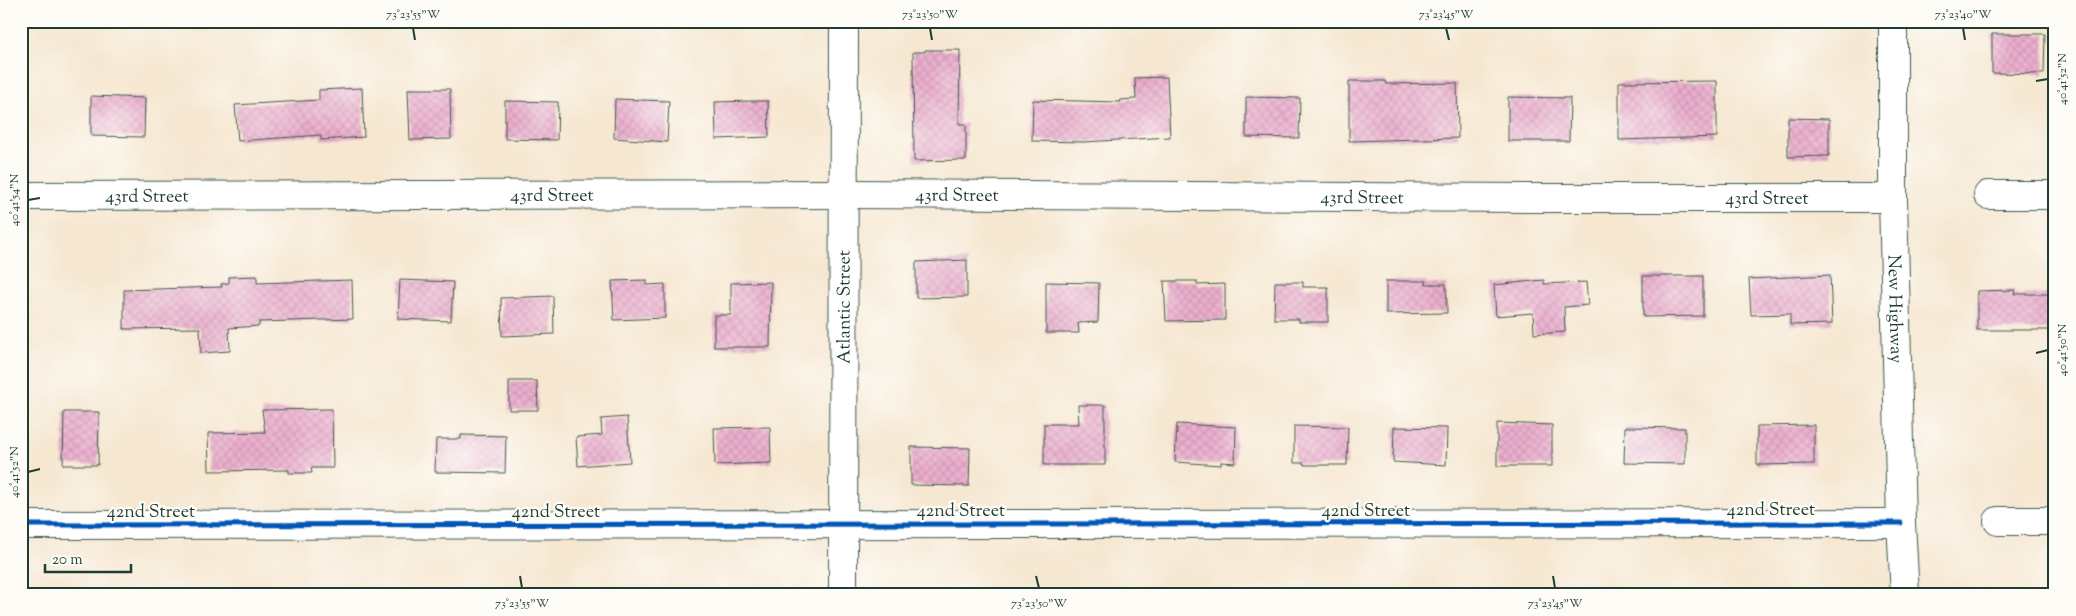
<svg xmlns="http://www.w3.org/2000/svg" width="2076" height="616" viewBox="0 0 2076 616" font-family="'Sorts Mill Goudy',serif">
	<defs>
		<pattern id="building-cross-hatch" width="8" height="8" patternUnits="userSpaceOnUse" patternTransform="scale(1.25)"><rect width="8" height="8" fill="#ecafce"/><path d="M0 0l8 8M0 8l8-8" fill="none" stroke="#ca97b2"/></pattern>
	</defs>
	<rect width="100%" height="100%" fill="#fdfcf7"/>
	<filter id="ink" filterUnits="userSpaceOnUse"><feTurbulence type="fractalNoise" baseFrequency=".02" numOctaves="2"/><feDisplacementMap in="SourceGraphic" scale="10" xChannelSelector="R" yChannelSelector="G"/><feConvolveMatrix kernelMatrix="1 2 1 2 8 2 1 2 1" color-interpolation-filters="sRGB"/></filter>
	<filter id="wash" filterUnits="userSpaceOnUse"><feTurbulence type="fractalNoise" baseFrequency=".0096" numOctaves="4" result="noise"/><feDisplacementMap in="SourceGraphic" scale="20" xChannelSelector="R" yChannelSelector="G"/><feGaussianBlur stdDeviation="1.12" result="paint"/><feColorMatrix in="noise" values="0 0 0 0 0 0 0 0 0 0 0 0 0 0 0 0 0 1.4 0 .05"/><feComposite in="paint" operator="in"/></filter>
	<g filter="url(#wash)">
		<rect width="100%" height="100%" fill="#f6e7d1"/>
		<g id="blocks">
			<g fill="url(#building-cross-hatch)">
				<path d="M1992,34H2045L2044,74L1992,73Z"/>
				<path d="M925,50H960L959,124H966V160L914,161L913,52H925Z"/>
				<path d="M1167,77L1170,137L1084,142L1032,141L1033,100L1121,102L1120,100L1136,99L1135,78Z"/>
				<path d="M1349,81H1385L1386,84L1457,83L1458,138L1349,141Z"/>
				<path d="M1717,81V137L1619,140V82Z"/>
				<path d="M362,88L364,137L321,140V135L238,141L235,105L319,100V90Z"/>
				<path d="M408,89H450L451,139L410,140Z"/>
				<path d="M91,96L145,98L144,137L91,136Z"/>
				<path d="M1246,97L1300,98L1299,138L1246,137Z"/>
				<path d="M1508,97L1570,98L1569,141H1508Z"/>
				<path d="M615,99L669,101L667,142L614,138Z"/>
				<path d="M505,101L558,102L557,140L505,139Z"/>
				<path d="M750,101H768L769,137L716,139L715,102Z"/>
				<path d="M1788,118L1829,119V156L1788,157Z"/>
				<path d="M967,260V297L916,298V262Z"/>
				<path d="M1830,275L1832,324L1790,325V314L1751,315L1749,279Z"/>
				<path d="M257,276V283L352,280L353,319L259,322V326L229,328L230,351L201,353L200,328L124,329V290L222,287L221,284L229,283V277Z"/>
				<path d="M1643,276H1703V316L1643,317Z"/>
				<path d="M400,280L453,282L451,321L398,319Z"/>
				<path d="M647,280V285L665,284V318L614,320L612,281Z"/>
				<path d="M1544,280V284L1586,282L1588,305L1564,307L1565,332L1534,334L1533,313L1496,316L1494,285Z"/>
				<path d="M1164,281H1197V285L1225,284V320L1166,321Z"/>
				<path d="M1386,281H1426V284H1446L1447,313L1386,314Z"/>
				<path d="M771,282L770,347H714V315H731V283Z"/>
				<path d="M1046,282L1099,283L1098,322L1078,323L1079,333H1046Z"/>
				<path d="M1275,282H1303V287H1328V322H1299V319H1274Z"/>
				<path d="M2015,290L2014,294H2055V330H1977V291Z"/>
				<path d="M553,296L554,334L502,336L501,298Z"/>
				<path d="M509,381H537L538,410H509Z"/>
				<path d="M1078,405H1105V465H1044V424H1079Z"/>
				<path d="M332,409L333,468H311L312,473H289V470L209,471L208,433L265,432L262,410Z"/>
				<path d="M64,412H99L98,465H63Z"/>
				<path d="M627,417L630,462L578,466L576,437L602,435L601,419Z"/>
				<path d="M1497,423L1552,425V466H1497Z"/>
				<path d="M1177,424L1236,427L1235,463L1221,462V465L1175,462Z"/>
				<path d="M1814,425V464L1757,465V426Z"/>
				<path d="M1294,426L1348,427L1347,465H1304V463H1294Z"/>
				<path d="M770,427L771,463L715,465L714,428Z"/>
				<path d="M1394,427L1447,428L1446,465L1393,462Z"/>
				<path d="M1625,427L1685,428V464L1624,463Z"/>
				<path d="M461,435L506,436L505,473L435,472L436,439H461Z"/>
				<path d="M911,447L970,448L969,486L911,485Z"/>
			</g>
		</g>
	</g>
	<g filter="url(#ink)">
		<use href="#blocks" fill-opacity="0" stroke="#3f564c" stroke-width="1"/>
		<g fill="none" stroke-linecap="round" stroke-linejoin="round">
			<defs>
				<g id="street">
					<path d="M1988,195H2055"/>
					<path id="s1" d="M21,196L844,194L1527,198H1893"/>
					<path d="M1998,521H2055"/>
					<path d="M21,525L1901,523"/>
					<path id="s2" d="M843,595L844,21"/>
				</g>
				<g id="secondary">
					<path id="s3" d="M1893,21V198L1901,523L1905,595"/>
				</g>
			</defs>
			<use href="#street" stroke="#3f564c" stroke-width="30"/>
			<use href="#secondary" stroke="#3f564c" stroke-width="30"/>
			<use href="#street" stroke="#fff" stroke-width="28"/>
			<use href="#secondary" stroke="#fff" stroke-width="28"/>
			<defs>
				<path id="cycleway" d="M21,525L1901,523"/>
			</defs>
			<use href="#cycleway" stroke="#fdfcf7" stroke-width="8"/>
			<use href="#cycleway" stroke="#0057b8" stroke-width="5"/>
		</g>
	</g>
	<path fill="none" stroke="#1f3d34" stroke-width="2" d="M413,28L415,40M930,28L932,40M1446,28L1449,40M1963,28L1965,40M2036,81L2048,79M28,200L40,198M2036,353L2048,350M28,472L40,469M520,576L522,588M1036,576L1039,588M1553,576L1555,588"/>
	<g text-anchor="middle" stroke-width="4.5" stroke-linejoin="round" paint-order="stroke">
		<g font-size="18" fill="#1f3d34" stroke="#fdfcf7">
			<text dy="6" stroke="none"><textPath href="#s1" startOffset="531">43rd Street</textPath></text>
			<text dy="6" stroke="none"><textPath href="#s1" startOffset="936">43rd Street</textPath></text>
			<text dy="6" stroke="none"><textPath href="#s1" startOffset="126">43rd Street</textPath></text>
			<text dy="6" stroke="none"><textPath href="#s1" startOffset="1341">43rd Street</textPath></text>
			<text dy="6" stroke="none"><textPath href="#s1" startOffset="1746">43rd Street</textPath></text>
			<text dy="6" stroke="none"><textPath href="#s2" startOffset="288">Atlantic Street</textPath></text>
			<text dy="6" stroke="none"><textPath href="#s3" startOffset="288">New Highway</textPath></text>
			<text x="1771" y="515">42nd Street</text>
			<text x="961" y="516">42nd Street</text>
			<text x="1366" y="516">42nd Street</text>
			<text x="151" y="517">42nd Street</text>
			<text x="556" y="517">42nd Street</text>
		</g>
	</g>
	<rect width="2076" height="616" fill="none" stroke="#fdfcf7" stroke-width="55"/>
	<path d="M45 564v8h86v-8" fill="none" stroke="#1f3d34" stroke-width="2.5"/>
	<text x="52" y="564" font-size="15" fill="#1f3d34" stroke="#fdfcf7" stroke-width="4" paint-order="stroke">20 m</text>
	<rect x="28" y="28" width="2020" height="560" fill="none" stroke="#1f3d34" stroke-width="2"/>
	<g font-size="12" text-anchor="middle" fill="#1f3d34">
		<text x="413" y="18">73°23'55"W</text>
		<text x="930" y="18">73°23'50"W</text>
		<text x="1446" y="18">73°23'45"W</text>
		<text x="1963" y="18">73°23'40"W</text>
		<text transform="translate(2062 79) rotate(-90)" y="4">40°41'52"N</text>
		<text transform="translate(14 200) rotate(-90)" y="4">40°41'54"N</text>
		<text transform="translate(2062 350) rotate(-90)" y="4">40°41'50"N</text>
		<text transform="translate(14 472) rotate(-90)" y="4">40°41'52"N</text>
		<text x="522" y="607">73°23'55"W</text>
		<text x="1039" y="607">73°23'50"W</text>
		<text x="1555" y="607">73°23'45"W</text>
	</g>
</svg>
